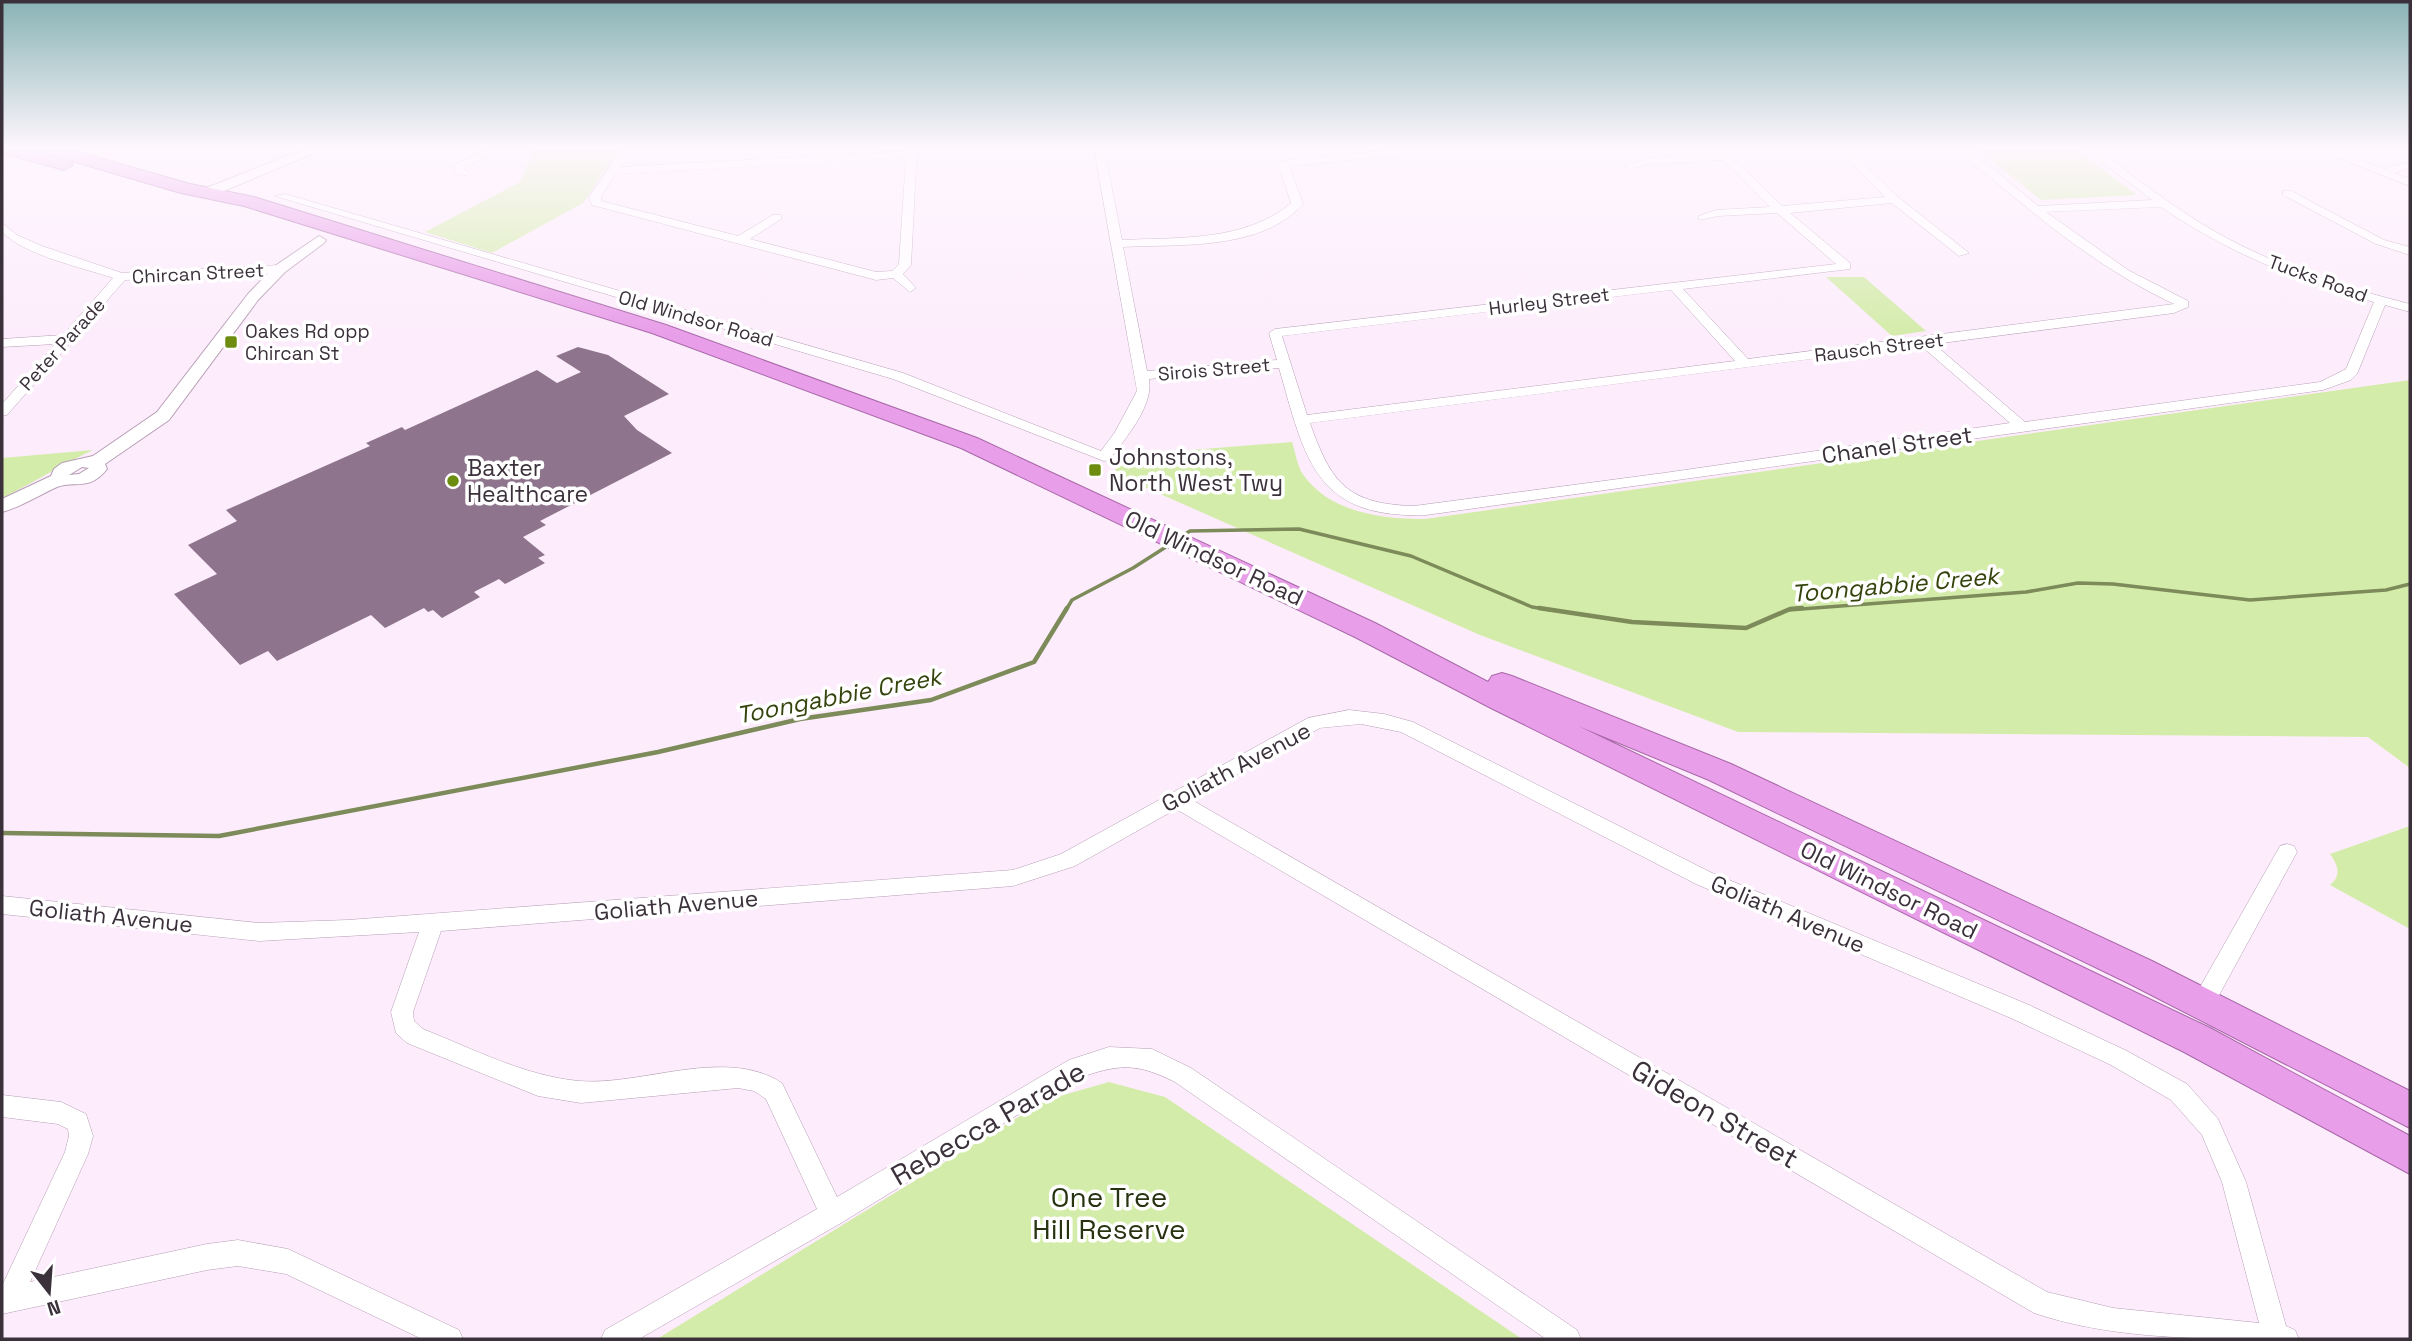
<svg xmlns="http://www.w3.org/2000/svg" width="2412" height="1341" viewBox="0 0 2412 1341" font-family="'Space Grotesk',sans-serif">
	<rect width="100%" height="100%" fill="#fdedfc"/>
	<g fill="#d4ecaa">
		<path d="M534,148H619L583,203L492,253L425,232L520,182Z"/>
		<path d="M1976,148H2074L2137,195L2041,200Z"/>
		<path d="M1826,277H1864L1926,331L1892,336Z"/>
		<path d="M2410,380V768L2368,737L1738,732L1480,635L1133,482L1115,470L1129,455L1292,442C1295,451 1297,464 1302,473C1329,513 1382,519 1425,519Z"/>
		<path d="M93,450C61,465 33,483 2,498V458Z"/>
		<path d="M2410,826V929L2330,885C2342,876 2338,865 2330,854Z"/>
		<path d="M1109,1082L1165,1097L1522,1339H657L1046,1100Z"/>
	</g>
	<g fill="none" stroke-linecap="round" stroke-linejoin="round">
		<g stroke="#7c8b59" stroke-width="3.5">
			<path d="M1182,536L1190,531L1299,529L1411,556L1532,607L1551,610"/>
			<path d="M1066,610L1072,600L1133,568L1169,545"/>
			<path d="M1788,610L2026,592L2078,583L2113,584L2250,600L2386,590L2410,584"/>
		</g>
		<g stroke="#7c8b59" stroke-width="4.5">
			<path d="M1539,608L1632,622L1746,628L1790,609L1802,608"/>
			<path d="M2,833L219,836L658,752L800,719L931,700L1034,662L1067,608"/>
		</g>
	</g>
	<path fill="#8e758d" d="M578,347L608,355L669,394L624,416L637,430L672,453L540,521L546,525L523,537L545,555L538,558L545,563L505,584L499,579L474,592L480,597L442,618L433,610L428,612L424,608L385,628L371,615L277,661L268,651L240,665L174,594L217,574L188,545L237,521L226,510L370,446L366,443L402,427L405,430L537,370L557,383L581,372L556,356Z"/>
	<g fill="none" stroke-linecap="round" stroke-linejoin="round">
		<defs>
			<g id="minor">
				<path d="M489,148H501L464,169L470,174L469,176L454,173L455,165Z"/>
				<path d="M622,148H632L620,167L907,151V148H917L911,265L903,274L916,288L910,292L893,278L876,280L592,205L589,197ZM906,158L899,264L892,271L876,272L750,239L781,219V215H773L738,236L601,201V197L615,174Z"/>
				<path d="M1094,148H1104L1122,240C1179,237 1245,242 1291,203L1278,163L1279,161L1404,149L1409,152L1404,155L1289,166L1303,204C1261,251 1180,244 1123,247L1147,371L1277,360L1269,333L1275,329L1836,264L1777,213L1718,216L1699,220V216L1716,210L1770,207L1723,160L1650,164L1630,169L1625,166L1650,158L1717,154L1712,148H1723L1782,206L1885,197L1843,155L1852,153L1898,197L1969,253L1959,256L1892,203L1790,213L1850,263V269L1683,289L1748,359L2174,304C2108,273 2052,229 1997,183C1984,172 1966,161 1957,148H1968L2038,206L2152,200L2084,148H2095C2134,176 2172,207 2214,231C2275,266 2343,287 2410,304V312L2385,305L2357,374L2351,380L2323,390L1426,515C1314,519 1305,458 1279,368L1149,379C1154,406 1125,439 1109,460L1104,461L893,379L275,196L285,194L903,373L1101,451L1115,432L1137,391ZM2161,207C2227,252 2298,281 2374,302L2346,369L2320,382L2025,422L1934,344L2174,313L2188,307V301L2128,270L2046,212ZM1671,290L1735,361L1307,415L1282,336ZM1920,345L2010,423L1664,473L1414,506C1347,504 1331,483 1310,423Z"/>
				<path d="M2314,148H2327L2384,169L2410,162V168L2394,173L2410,179V186Z"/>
				<path d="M2283,191H2291L2384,240L2410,247V255L2376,244L2283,195Z"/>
				<path d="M2,223L17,235L42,246L122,273L280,265L286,269L280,273L125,280L7,415L2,416V404L55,344L2,347V339L63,335L113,278C81,267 26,256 2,232Z"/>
				<path d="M1349,710L1384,714L1413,722L1710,872L2029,1005L2127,1051L2187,1084L2218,1119L2246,1182L2286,1326L2295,1330L2299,1339C2212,1339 2117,1341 2034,1313L1176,809L1075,866L1013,886L441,931L413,1012L414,1021L423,1029C473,1049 525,1076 579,1081C643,1086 725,1046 782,1083L837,1197L1069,1060L1109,1047L1152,1049L1191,1068L1577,1330L1581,1339H1546L1175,1082C1135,1062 1118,1064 1076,1079L841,1223L639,1339H601L605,1330L817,1209L766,1099L754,1091L738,1088L581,1103L538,1096L407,1043L396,1033L391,1012L419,932L259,941L2,914V896L259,923L348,920L1013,870L1061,854L1308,718ZM1361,724L1401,732L1696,884L2013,1019L2111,1065L2171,1100L2202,1135L2222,1182L2259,1323L2113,1308L2047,1292L1192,800L1320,728Z"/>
				<path d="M2287,844L2294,846L2297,852L2211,1010L2203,1013L2195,1010L2192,1003L2195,996L2280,846Z"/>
				<path d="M2,1095L61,1102L86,1114L93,1136L88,1154L30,1282L207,1244L238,1240L288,1249L459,1330L463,1339H422L286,1274L238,1266L207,1270L2,1314V1286L65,1152L69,1136L68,1129L58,1124L2,1117Z"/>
			</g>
			<path id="tertiary" d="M319,236L326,240L324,243L285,272L258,300L169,420L105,464L107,469C89,492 75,480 57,487C39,495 21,507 2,512V499L51,476L54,469L62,463L93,456L157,412L248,294L275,266ZM82,467L89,468L79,474L69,475Z"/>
			<path id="secondary" d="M307,148H326L214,195H204L201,192L204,189Z"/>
			<g id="trunk">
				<path d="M2,148H19L70,161L73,165L64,170L2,153Z"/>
				<path d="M39,148H64L190,184L254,197L666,325L977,438L1375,623L1488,682L1492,676L1502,673L1512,676L1731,764L2152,961L2410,1091V1128L2128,983L1709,780L1578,726L2210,1028L2410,1136V1174L2184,1052L1491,708L1355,637L961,448L652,333L244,206L181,193L41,152Z"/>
			</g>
		</defs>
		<use href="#minor" stroke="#b69db5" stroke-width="1"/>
		<use href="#tertiary" stroke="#b69db5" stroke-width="2"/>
		<use href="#secondary" stroke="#b69db5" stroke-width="2"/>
		<use href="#trunk" stroke="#a868a8" stroke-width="2"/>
		<use href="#minor" fill="#fff" fill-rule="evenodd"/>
		<use href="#tertiary" fill="#fff" fill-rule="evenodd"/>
		<use href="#secondary" fill="#fff" fill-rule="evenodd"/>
		<use href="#trunk" fill="#e89ee8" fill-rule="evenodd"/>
	</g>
	<linearGradient id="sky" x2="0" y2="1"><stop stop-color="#88b3b4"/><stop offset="0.44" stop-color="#fef7fe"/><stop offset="1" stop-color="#fef7fe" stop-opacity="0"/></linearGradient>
	<rect width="2412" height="335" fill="url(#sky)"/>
	<g fill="#6d8d11" stroke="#fff" stroke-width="2.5">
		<rect x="224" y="335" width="14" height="14" rx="3.5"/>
		<rect x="1088" y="463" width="14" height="14" rx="3.5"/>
		<circle cx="453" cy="481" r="7"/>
	</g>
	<g text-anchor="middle" stroke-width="7" stroke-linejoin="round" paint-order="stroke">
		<g font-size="19" fill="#3b313b" stroke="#fff">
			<text transform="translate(198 273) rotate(-3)" y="7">Chircan Street</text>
			<text transform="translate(2318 278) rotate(20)" y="7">Tucks Road</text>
			<text transform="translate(1549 301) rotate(-7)" y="7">Hurley Street</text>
			<text transform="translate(696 318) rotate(16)" y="7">Old Windsor Road</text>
			<text transform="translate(62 344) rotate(-48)" y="7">Peter Parade</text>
			<text transform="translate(1879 347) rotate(-7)" y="7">Rausch Street</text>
			<text transform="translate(1214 369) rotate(-5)" y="7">Sirois Street</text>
		</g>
		<g font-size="19" fill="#3b313b" stroke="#fff" text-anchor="start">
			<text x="245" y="338">Oakes Rd opp<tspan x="245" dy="22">Chircan St</tspan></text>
		</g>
		<g font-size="23" fill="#3b313b" stroke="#fff">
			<text transform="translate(1897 445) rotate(-8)" y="8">Chanel Street</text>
			<text transform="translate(1214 558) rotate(25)" y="8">Old Windsor Road</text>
			<text transform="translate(1236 767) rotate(-28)" y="8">Goliath Avenue</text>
			<text transform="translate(1889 890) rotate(26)" y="8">Old Windsor Road</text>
			<text transform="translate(676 905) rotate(-5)" y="8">Goliath Avenue</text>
			<text transform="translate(1788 914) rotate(23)" y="8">Goliath Avenue</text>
			<text transform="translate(111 916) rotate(6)" y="8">Goliath Avenue</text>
		</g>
		<g font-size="23" fill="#3b313b" stroke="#fff" text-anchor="start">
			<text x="1109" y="465">Johnstons,<tspan x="1109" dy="26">North West Twy</tspan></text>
			<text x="467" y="476">Baxter<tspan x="467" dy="26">Healthcare</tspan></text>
		</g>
		<g font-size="24" font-style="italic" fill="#34440c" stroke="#fff">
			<text transform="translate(1895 585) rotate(-5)" y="8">Toongabbie Creek</text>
			<text transform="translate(839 696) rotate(-11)" y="8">Toongabbie Creek</text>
		</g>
		<g font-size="28" fill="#3b313b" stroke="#fff">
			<text transform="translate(1715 1114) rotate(30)" y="10">Gideon Street</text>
			<text transform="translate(988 1123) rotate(-30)" y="10">Rebecca Parade</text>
		</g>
		<g font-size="28" fill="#283312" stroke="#fff">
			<text x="1109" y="1207">One Tree<tspan x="1109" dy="32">Hill Reserve</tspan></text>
		</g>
	</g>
	<rect width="2412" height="1341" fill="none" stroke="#3b313b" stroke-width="7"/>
	<g transform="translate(49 1292) rotate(163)" stroke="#ffffff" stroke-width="5" paint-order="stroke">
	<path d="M0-5L12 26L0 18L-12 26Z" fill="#3b313b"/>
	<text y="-10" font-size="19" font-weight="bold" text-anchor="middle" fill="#3b313b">N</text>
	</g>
</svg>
